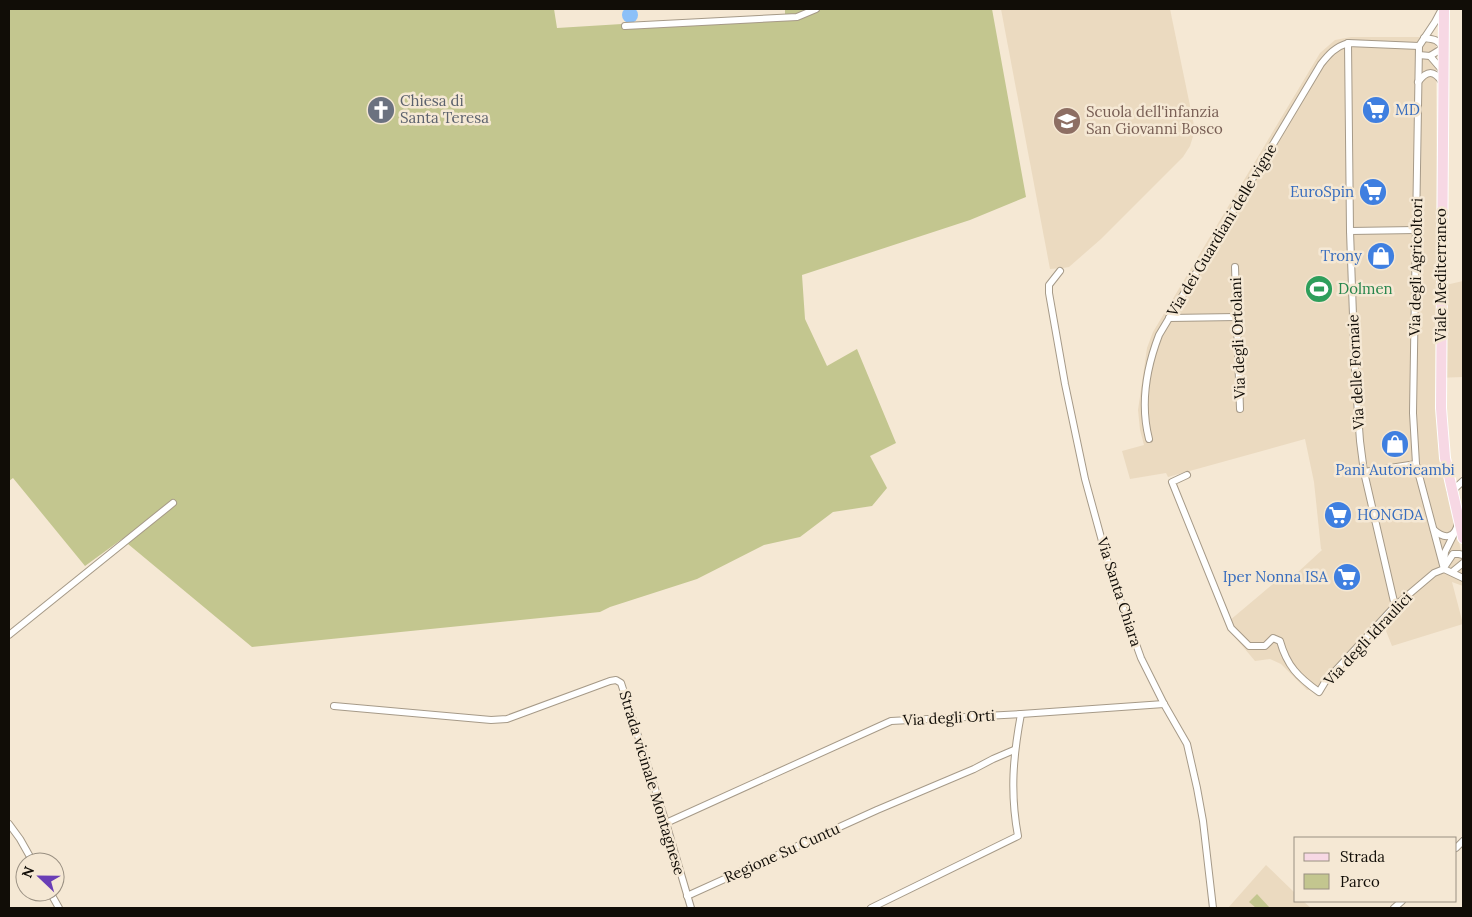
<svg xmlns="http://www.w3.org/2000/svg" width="1472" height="917" viewBox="0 0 1472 917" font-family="Lora,serif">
	<rect width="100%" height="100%" fill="#f5e8d4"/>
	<g fill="#ebdac0">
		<path d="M1001,9H1170L1195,130L1190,146L1183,157L1101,239L1069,267L1063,268L1050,269Z"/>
		<path d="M1351,37H1436L1437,287L1463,281V377L1436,378L1439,448L1445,482L1463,559V586L1452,582L1463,624L1392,646L1384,626L1322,689L1307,690L1281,664L1270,659L1255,661L1228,629L1229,621L1280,578L1285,584L1322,550L1321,549L1314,482L1305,439L1168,477L1166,473L1130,479L1122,451L1144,445L1140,430L1138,410L1147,348L1153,332L1320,53L1335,40Z"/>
		<path d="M1266,865L1296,894V901H1303L1311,908H1228Z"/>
	</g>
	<g fill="#c3c68f">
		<path d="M9,9H554L557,28L785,14V9H992L1026,197L970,220L802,275L805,319L827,366L857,349L896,443L870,456L887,488L872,506L833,512L800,537L764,545L697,579L610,607L600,612L252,647L122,539L85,566L13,478L9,481Z"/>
		<path d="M1257,894L1270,908H1256L1249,902Z"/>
	</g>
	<circle fill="#8cc0f8" cx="630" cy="15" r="8"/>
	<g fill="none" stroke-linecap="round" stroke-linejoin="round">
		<defs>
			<g id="street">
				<path d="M1442,9L1435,22L1419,46L1413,413L1416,464L1444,569"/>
				<path d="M625,26L797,17L816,9"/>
				<path d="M1348,43L1350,231L1355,372L1360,441L1364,472L1395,606"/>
				<path d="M1419,55L1430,56L1443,48C1438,39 1433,39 1424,38"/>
				<path d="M1430,56L1442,70"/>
				<path d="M1418,82C1427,70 1434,70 1442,82"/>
				<path d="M1350,231L1416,230"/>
				<path d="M1235,267L1240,409"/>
				<path d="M1060,271L1049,285V293L1065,384L1085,479L1111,574L1141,658L1164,704L1187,744L1197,788L1203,821L1213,908"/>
				<path d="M1169,318L1237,317"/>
				<path d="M1149,439C1140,404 1146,369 1159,335L1321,64C1329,54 1335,47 1348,43L1419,46"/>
				<path d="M1364,472L1416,464"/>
				<path d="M1187,475L1172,482L1231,628L1249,646H1265L1273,638L1280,641C1287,666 1298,677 1319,692L1325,682L1395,606L1434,573L1444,569L1463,578"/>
				<path d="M1451,492L1463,481"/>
				<path d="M1434,530C1445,540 1455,538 1458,523"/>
				<path d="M1444,563L1445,552L1454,534"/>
				<path d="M1445,566L1453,554H1459L1463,555"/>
				<path d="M1452,572L1463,563"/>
				<path d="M9,635L173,503"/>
				<path d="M334,706L491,720L507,719L610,681L616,680L621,683L666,823L691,908"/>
				<path d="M666,823L891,721L1021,714L1164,704"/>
				<path d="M9,824L20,839L33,862"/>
				<path d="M1456,848L1463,841"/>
				<path d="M50,892L59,908"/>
				<path d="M687,896L877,810L974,769L993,759L1014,750"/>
				<path d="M871,908L1018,836C1010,793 1013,757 1021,714"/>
				<path d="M1394,908L1402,901"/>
			</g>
			<path id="primary" d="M1444,9L1441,408L1445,458L1463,538"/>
		</defs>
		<use href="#street" stroke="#a69a88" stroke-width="8"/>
		<use href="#primary" stroke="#fff" stroke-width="12"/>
		<use href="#street" stroke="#fff" stroke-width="6"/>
		<use href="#primary" stroke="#f7d8e4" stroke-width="10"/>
	</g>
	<defs>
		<symbol id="church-disc" viewBox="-11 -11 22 22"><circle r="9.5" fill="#6b7280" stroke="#f5e8d4"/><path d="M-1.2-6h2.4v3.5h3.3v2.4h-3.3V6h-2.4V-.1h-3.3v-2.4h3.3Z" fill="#fff"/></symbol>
		<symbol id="supermarket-disc" viewBox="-11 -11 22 22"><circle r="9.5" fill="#3f7fe0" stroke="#f5e8d4"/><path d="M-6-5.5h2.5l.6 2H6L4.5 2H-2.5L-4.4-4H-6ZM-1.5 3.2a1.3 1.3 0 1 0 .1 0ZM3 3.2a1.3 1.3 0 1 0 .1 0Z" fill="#fff"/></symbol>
		<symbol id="school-disc" viewBox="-11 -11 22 22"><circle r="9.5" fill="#8d6e63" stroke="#f5e8d4"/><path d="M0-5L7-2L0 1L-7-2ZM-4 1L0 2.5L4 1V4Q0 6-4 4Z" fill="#fff"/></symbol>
		<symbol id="shop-disc" viewBox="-11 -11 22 22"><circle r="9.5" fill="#3f7fe0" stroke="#f5e8d4"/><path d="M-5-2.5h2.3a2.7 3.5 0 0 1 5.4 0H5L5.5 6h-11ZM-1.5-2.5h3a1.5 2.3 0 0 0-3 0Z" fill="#fff"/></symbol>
		<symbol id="stadium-disc" viewBox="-11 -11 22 22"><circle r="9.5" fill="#2e9e5b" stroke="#f5e8d4"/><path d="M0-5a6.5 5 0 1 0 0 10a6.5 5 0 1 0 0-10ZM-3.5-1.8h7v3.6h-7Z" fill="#fff"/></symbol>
	</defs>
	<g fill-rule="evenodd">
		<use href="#church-disc" x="365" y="94" width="32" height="32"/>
		<use href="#supermarket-disc" x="1360" y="94" width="32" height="32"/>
		<use href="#school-disc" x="1051" y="105" width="32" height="32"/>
		<use href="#supermarket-disc" x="1357" y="176" width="32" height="32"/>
		<use href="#shop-disc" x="1365" y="240" width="32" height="32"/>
		<use href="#stadium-disc" x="1303" y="273" width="32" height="32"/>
		<use href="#shop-disc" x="1379" y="428" width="32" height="32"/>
		<use href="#supermarket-disc" x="1322" y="499" width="32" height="32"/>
		<use href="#supermarket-disc" x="1331" y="561" width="32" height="32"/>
	</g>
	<g text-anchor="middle" stroke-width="5" stroke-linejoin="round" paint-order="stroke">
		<g font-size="15" fill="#5b616d" stroke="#f5e8d4" text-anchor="start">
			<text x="400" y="106">Chiesa di<tspan x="400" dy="17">Santa Teresa</tspan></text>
		</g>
		<g font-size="15" fill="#366cbe" stroke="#f5e8d4" text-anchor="end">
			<text x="1395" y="115" text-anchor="start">MD</text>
			<text x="1354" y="197">EuroSpin</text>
			<text x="1362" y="261">Trony</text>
			<text x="1395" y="475" text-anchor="middle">Pani Autoricambi</text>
			<text x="1357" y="520" text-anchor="start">HONGDA</text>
			<text x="1328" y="582">Iper Nonna ISA</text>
		</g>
		<g font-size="15" fill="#785e54" stroke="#f5e8d4" text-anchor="start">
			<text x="1086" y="117">Scuola dell'infanzia<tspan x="1086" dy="17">San Giovanni Bosco</tspan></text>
		</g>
		<g font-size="15" fill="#110d07" stroke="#f5e8d4">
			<text transform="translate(1222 230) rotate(-59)" y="5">Via dei Guardiani delle vigne</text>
			<text transform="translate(1416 267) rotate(-89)" y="5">Via degli Agricoltori</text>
			<text transform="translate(1441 275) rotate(-90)" y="5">Viale Mediterraneo</text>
			<text transform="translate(1238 338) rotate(-92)" y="5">Via degli Ortolani</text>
			<text transform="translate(1356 372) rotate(-93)" y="5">Via delle Fornaie</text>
			<text transform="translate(1119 592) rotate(72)" y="5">Via Santa Chiara</text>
			<text transform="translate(1368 639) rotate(-47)" y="5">Via degli Idraulici</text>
			<text transform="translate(949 718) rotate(-3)" y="5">Via degli Orti</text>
			<text transform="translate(652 783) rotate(73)" y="5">Strada vicinale Montagnese</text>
			<text transform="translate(782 853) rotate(-24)" y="5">Regione Su Cuntu</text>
		</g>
		<g font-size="15" fill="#27864d" stroke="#f5e8d4" text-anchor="start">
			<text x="1338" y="294">Dolmen</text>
		</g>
	</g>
	<rect width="1472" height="917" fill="none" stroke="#110d07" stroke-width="20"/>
	<rect x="1294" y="837" width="162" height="65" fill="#f5e8d4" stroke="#9a9082"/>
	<rect x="1304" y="853" width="25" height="8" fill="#f7d8e4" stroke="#9a9082"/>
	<text x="1340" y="862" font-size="15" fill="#110d07">Strada</text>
	<rect x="1304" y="874" width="25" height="15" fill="#c3c68f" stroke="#9a9082"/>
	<text x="1340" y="887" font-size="15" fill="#110d07">Parco</text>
	<g transform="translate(40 877) rotate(292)"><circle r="24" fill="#f5e8d4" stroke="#9a9082"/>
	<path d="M0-4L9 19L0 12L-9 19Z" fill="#6a3eb6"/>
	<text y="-8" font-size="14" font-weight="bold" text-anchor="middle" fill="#110d07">N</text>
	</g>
</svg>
